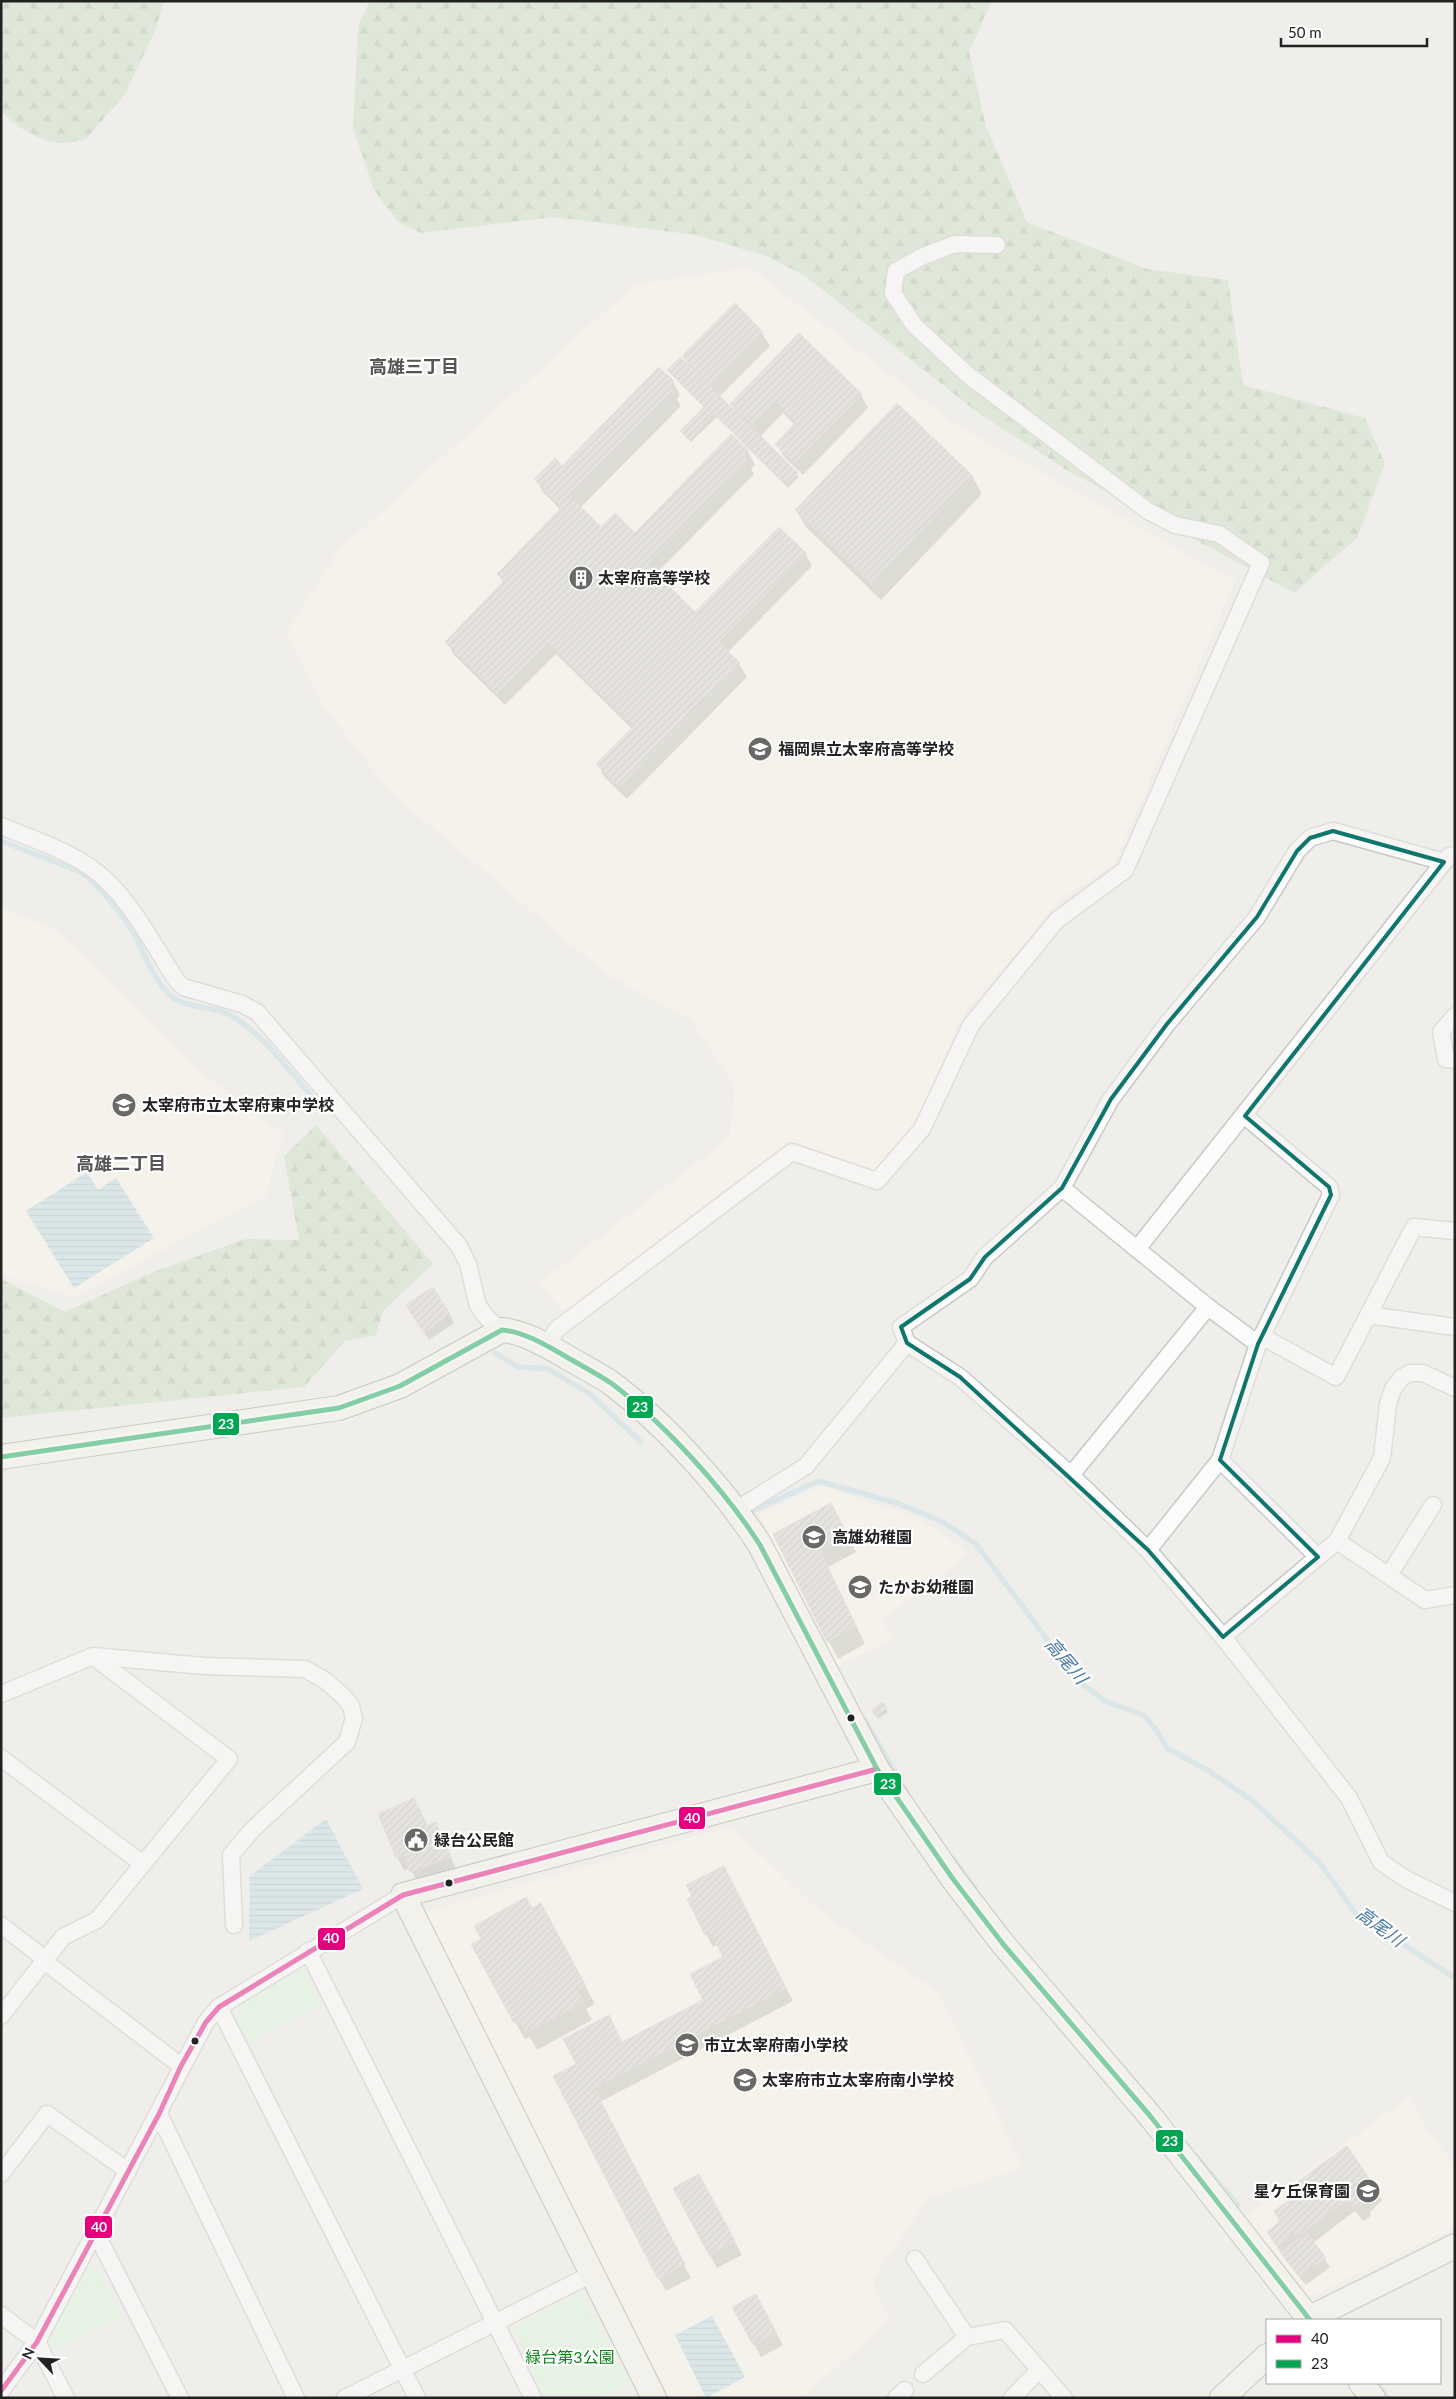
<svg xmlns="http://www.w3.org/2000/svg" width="1456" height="2399" viewBox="0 0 1456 2399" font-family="Lato,'Noto Sans JP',sans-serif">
	<defs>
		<pattern id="forest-firs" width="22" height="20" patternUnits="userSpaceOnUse" patternTransform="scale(1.25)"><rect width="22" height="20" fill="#cbdec1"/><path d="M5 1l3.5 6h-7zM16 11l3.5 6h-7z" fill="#aebea6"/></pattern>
		<pattern id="water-rules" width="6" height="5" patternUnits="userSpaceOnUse" patternTransform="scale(1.25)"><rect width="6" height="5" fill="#bfdbe3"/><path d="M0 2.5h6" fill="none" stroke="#a4bcc2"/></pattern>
		<pattern id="building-hatch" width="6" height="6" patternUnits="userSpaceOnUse" patternTransform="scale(1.25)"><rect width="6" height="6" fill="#d7d4d2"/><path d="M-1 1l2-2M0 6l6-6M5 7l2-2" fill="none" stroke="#b8b6b4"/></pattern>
	</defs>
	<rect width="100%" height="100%" fill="#f0eeeb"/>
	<g fill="#f8f7e8">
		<path d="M750,268L953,423L1235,581L1114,864L1061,899L959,1020L921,1116L876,1171L789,1141L564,1312L539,1284L729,1138L735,1087L692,1021L608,975L391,793L324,706L286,633L339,550L636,284Z"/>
		<path d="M1,907L54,929L208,1078L283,1133L266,1196L73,1297L1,1275Z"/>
		<path d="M820,1486L916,1517L950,1539L968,1554L882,1620L893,1639L835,1667L759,1514Z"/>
		<path d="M731,1826L825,1916L938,1992L1023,2168L928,2199L872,2280L889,2320L802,2398H670L423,1912Z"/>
		<path d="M1410,2096L1426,2130L1455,2165V2227L1312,2296L1308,2294L1246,2216Z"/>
	</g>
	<g fill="url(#forest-firs)">
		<path d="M1,1H164L156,29L125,94L86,139C78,141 67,144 59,143C37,140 15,127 1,110Z"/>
		<path d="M370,1H992L969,52L986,126L1027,222L1147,269L1228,280L1243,385L1365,418L1385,463L1357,538L1294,593L1070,472L977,412L805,276L766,256L696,235L553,217L421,233L399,223L374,190L353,128L358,26Z"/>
		<path d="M316,1125L433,1264L383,1311L376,1335L345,1341L304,1387L1,1418V1279L65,1312L148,1274L245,1239L299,1240L284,1156Z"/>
	</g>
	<g fill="#daf5da">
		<path d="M302,1968L322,2005L246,2043L236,2022L242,2005Z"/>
		<path d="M88,2266L97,2267L122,2315L54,2350L47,2343Z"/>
		<path d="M582,2293L629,2384L600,2398H544L513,2328Z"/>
	</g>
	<g fill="url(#water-rules)">
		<path d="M87,1172L98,1190L116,1178L154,1238L74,1288L26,1211Z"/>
		<path d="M326,1819L363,1889L249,1941L250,1876Z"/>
		<path d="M712,2316L745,2377L706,2398L675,2335Z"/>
	</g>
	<g fill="#0003">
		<path d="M735,305L762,333L770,346L719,397L738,415L732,404L861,395L868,408L803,475L784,457L777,444L795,425L783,413L760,437L799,477L788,488L717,417L691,442L682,431L705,408L669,370L688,365L683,356Z"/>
		<path d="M673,382L680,395L677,399L681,406L580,508L601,529L635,535L748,452L755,465L751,469L754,474L656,574L695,614L805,553L812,566L728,652L739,664L747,677L627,799L605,778L598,765L632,729L556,654L505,705L454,655L447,642L504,584L498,574L561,510L543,492L536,479L563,468Z"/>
		<path d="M972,476L982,494L881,600L806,527L796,510Z"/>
		<path d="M413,1314H449L454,1323L429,1340Z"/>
		<path d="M840,1521L856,1552L828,1567L865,1644L838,1659L774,1534Z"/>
		<path d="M883,1704L888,1712L878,1719L873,1711Z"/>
		<path d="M414,1799L428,1826L436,1824L457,1871L419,1884L410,1868L404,1870L397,1857Z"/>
		<path d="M730,1880L793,2001L600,2102L691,2278L666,2291L659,2278L577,2065L705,2000L725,1958L718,1944L713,1947L706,1934Z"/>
		<path d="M532,1909L550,1922L595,2004L586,2009L592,2020L537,2050L530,2037L525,2039L515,2022Z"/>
		<path d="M1374,2187L1382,2200L1370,2212L1371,2216L1363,2221L1355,2211L1313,2243L1330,2267L1306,2285L1286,2261L1268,2232Z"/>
		<path d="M706,2188L742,2255L717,2268L674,2189Z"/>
		<path d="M763,2308L783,2345L761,2357L754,2344Z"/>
	</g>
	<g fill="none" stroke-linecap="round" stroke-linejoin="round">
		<g stroke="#bfdbe3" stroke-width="5.5">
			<path d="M1,841L81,872C98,885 122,913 133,932C144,952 154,982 172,997C188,1009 212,1005 230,1015C262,1032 290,1072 315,1100"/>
			<path d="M495,1353L518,1367L548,1369L590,1394L641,1442"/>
			<path d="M753,1511L818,1481L897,1503L943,1522L976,1544L1078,1681L1105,1701L1145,1716L1159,1734L1167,1748L1209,1771L1253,1801L1320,1863L1356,1914L1455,1978"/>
			<path d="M864,1719L907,1793"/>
			<path d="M952,1858L975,1888"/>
			<path d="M1195,2155L1238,2205"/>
			<path d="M1376,2383L1388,2398"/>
		</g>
	</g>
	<g fill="url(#building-hatch)" stroke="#d3d0cc">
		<path d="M735,303L763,332L711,385L682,356Z"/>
		<path d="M799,333L862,394L795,463L775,444L796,422L775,401L752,424L730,404Z"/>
		<path d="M680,357L798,473L786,485L714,414L689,440L680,431L704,407L667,370Z"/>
		<path d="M659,367L674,381L669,386L674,392L571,497L601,527L615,513L635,533L731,434L749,451L744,456L748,460L647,564L695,612L779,527L806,553L719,642L740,663L619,787L596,764L634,726L548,642L497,693L445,642L504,581L497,574L562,507L534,479L555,458L562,466Z"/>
		<path d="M897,403L973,476L871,583L795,510Z"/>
		<path d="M433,1287L450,1314L424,1333L406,1305Z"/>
		<path d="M831,1503L847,1534L819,1549L856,1626L827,1642L773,1534Z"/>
		<path d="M883,1702L887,1708L875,1716L872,1710Z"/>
		<path d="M414,1798L427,1825L436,1822L451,1857L410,1872L405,1855L396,1858L378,1814Z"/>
		<path d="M724,1866L786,1988L594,2088L685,2264L658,2279L553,2076L576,2064L563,2039L609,2015L622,2042L703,2000L690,1974L723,1957L710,1932L705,1935L687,1899L692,1896L686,1885Z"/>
		<path d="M526,1897L532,1908L541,1903L586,1986L577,1991L583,2002L526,2033L519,2020L514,2023L471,1944L481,1939L474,1926Z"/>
		<path d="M1347,2146L1375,2187L1363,2198L1365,2203L1355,2209L1347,2199L1302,2233L1292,2234L1277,2247L1267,2232L1280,2221L1274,2211L1294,2197L1289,2188Z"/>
		<path d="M699,2174L735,2241L709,2255L673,2188Z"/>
		<path d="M1307,2232L1326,2258L1300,2277L1280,2252Z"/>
		<path d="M756,2294L776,2332L753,2345L732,2307Z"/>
	</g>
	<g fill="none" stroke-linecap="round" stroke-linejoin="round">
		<defs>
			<g id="street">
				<path d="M1,826C37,841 78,853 107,881C135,908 155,948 177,981L183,987L242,1004L257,1012L459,1246L468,1264L478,1306L488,1319L502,1330"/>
				<path d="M1455,1016L1441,1032L1446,1059L1455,1060"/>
				<path d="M1137,1249L1444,862L1449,856L1455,855"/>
				<path d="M1368,1315L1455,1327"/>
				<path d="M1261,1336L1336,1377L1414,1227L1455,1231"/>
				<path d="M907,1343L901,1327L970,1279L985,1257L1062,1188"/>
				<path d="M1258,1344L1208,1307L1062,1188L1111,1099L1167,1024L1257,917L1297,851L1310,838L1333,831L1444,862"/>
				<path d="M547,1345L557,1329L792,1152L877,1181L922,1129L971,1025L1057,920L1125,870L1261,563L1219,534L1175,525L1148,511L968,375L914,325L893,293L896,271L921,257L955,244L997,245"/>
				<path d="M1220,1460L1318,1557"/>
				<path d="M1071,1475L1208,1307"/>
				<path d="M736,1510L806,1466L907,1343L960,1377L1071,1475L1148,1550L1223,1637L1349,1798L1381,1862L1406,1879L1455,1903"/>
				<path d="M1337,1541L1425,1600L1455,1595"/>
				<path d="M1148,1550L1220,1460L1258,1344L1331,1195L1329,1187L1245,1116"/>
				<path d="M1389,1575L1433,1505"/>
				<path d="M1223,1637L1337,1541L1382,1458L1388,1404L1393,1389L1401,1378L1410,1373H1423L1455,1388"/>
				<path d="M1,1694L93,1656L204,1666L305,1669L326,1681L344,1697L351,1706L354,1718L347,1742L252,1830L231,1855L234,1925"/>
				<path d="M1,1758L143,1864"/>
				<path d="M1,1925L45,1959"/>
				<path d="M308,1951L533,2398"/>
				<path d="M44,1961L181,2066"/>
				<path d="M219,2007L417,2398"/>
				<path d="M1,2016L63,1937L97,1920L229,1759L94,1657"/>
				<path d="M159,2114L296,2398"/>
				<path d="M1,2174L47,2114L128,2171"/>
				<path d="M96,2233L180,2398"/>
				<path d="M915,2259L967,2337"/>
				<path d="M1,2315L37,2342L66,2398"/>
				<path d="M923,2374L967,2337L1005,2330L1064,2398"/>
				<path d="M1,2391L37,2342L206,2022L219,2007L403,1895"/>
				<path d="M345,2398L592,2274"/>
				<path d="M896,2398L905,2390"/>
				<path d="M1012,2398L1039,2370"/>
			</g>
			<g id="secondary">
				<path d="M1,1457L339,1408L400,1386L502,1330C524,1332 546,1345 565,1356C580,1365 596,1373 611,1383C664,1423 724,1489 760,1545L877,1769L953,1879L1003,1944L1151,2117L1310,2320"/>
				<path d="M1306,2320L1455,2246"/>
				<path d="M1361,2383L1373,2398"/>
				<path d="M654,2398L403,1895L877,1769"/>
				<path d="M1222,2398L1267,2356"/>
			</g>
		</defs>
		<use href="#street" stroke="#c9c8c7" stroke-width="19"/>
		<use href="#secondary" stroke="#999a82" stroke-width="26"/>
		<use href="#street" stroke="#fdfcfc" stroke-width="16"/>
		<use href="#secondary" stroke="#f4f4ed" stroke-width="24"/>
		<defs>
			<path id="bus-1" d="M1,2391L37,2342L159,2114L181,2066L206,2022L219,2007L403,1895L877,1769"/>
			<path id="bus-2" d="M1,1457L339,1408L400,1386L502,1330C524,1332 546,1345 565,1356C580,1365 596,1373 611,1383C664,1423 724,1489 760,1545L877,1769L953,1879L1003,1944L1151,2117L1310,2320"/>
		</defs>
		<use href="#bus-1" stroke="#fff" stroke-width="9"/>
		<use href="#bus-2" stroke="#fff" stroke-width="9"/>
		<use href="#bus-1" stroke="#e5007d" stroke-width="5"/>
		<use href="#bus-2" stroke="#00a651" stroke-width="5"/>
	</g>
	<path d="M0 0H1456V2399H0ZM1333,831L1444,862L1245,1116L1329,1187L1331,1195L1258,1344L1220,1460L1318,1557L1223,1637L1148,1550L960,1377L907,1343L901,1327L970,1279L985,1257L1062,1188L1111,1099L1167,1024L1257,917L1297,851L1310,838Z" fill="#f0eeeb" fill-opacity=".55" fill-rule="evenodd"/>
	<path fill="none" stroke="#0f766e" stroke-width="4" stroke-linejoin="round" d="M1333,831L1444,862L1245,1116L1329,1187L1331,1195L1258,1344L1220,1460L1318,1557L1223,1637L1148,1550L960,1377L907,1343L901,1327L970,1279L985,1257L1062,1188L1111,1099L1167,1024L1257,917L1297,851L1310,838Z"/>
	<defs>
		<symbol id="building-disc" viewBox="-11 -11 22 22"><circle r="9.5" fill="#6a6968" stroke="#fff"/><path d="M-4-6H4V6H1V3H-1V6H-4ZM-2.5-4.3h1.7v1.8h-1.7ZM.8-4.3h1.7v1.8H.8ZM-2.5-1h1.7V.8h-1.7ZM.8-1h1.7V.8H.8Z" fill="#fff"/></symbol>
		<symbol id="school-disc" viewBox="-11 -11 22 22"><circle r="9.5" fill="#6a6968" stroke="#fff"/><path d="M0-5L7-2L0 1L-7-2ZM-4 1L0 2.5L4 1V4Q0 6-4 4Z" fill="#fff"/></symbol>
		<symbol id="civic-disc" viewBox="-11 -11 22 22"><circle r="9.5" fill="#6a6968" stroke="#fff"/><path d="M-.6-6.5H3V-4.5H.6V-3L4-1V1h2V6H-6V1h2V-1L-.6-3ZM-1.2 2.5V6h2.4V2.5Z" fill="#fff"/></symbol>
	</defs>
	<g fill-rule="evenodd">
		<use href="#building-disc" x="567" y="564" width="28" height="28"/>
		<use href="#school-disc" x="746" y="735" width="28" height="28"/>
		<use href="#school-disc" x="110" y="1091" width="28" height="28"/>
		<use href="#school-disc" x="800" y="1523" width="28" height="28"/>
		<use href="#school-disc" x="846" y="1573" width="28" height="28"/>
		<use href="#civic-disc" x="402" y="1826" width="28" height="28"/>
		<use href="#school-disc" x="673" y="2031" width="28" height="28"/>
		<use href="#school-disc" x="731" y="2066" width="28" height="28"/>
		<use href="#school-disc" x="1354" y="2177" width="28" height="28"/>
	</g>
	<g fill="#222" stroke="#fff" stroke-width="2">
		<circle cx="851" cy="1718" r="4.5"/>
		<circle cx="449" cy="1883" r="4.5"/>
		<circle cx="195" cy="2041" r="4.5"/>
	</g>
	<g text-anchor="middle" stroke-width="4.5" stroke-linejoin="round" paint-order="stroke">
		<g font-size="16" font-weight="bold" fill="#222" stroke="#fff" text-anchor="start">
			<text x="598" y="584">太宰府高等学校</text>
			<text x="778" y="755">福岡県立太宰府高等学校</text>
			<text x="142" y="1111">太宰府市立太宰府東中学校</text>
			<text x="832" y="1543">高雄幼稚園</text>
			<text x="878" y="1593">たかお幼稚園</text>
			<text x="434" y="1846">緑台公民館</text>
			<text x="704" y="2051">市立太宰府南小学校</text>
			<text x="762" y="2086">太宰府市立太宰府南小学校</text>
			<text x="1350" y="2197" text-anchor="end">星ケ丘保育園</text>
		</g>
		<g font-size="16" fill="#0c8416" stroke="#fff">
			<text x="570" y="2363">緑台第3公園</text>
		</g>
		<g font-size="18" font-weight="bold" fill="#555" stroke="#fff">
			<text x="414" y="373">高雄三丁目</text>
			<text x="121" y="1170">高雄二丁目</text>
		</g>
		<g font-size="18" font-style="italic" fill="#4a7aab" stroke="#fff">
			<text transform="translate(1066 1661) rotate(50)" y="6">高尾川</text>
			<text transform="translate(1380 1927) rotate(36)" y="6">高尾川</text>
		</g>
	</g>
	<g stroke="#fff" stroke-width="2">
		<rect x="626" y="1395" width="28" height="24" rx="5" fill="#00a651"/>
		<rect x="212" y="1412" width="28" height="24" rx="5" fill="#00a651"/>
		<rect x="873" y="1772" width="29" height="24" rx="5" fill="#00a651"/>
		<rect x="678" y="1806" width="28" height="24" rx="5" fill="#e5007d"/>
		<rect x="317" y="1927" width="29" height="24" rx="5" fill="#e5007d"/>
		<rect x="1155" y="2129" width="29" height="24" rx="5" fill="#00a651"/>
		<rect x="84" y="2215" width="29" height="24" rx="5" fill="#e5007d"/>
	</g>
	<g font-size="14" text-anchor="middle" font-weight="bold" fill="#fff">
		<text x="640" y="1412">23</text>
		<text x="226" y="1429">23</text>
		<text x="888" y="1789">23</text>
		<text x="692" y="1823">40</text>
		<text x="331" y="1943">40</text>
		<text x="1170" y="2146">23</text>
		<text x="99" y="2232">40</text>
	</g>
	<rect width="1456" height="2399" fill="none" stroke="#222222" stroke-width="5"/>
	<rect x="1266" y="2319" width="175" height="65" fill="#ffffff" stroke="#a7a7a7"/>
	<rect x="1276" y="2335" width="25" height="8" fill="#e5007d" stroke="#a7a7a7"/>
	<text x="1311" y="2344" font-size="15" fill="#222222">40</text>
	<rect x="1276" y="2360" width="25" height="8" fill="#00a651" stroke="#a7a7a7"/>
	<text x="1311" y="2369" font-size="15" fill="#222222">23</text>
	<g transform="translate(40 2359) rotate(295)" stroke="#ffffff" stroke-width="4" paint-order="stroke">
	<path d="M0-4L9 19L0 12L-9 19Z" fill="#222222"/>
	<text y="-8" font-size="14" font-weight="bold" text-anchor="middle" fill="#222222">N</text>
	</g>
	<path d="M1281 38v8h146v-8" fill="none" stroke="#222222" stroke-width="2.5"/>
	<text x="1288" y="38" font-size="15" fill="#222222" stroke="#ffffff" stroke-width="4" paint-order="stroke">50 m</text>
</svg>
